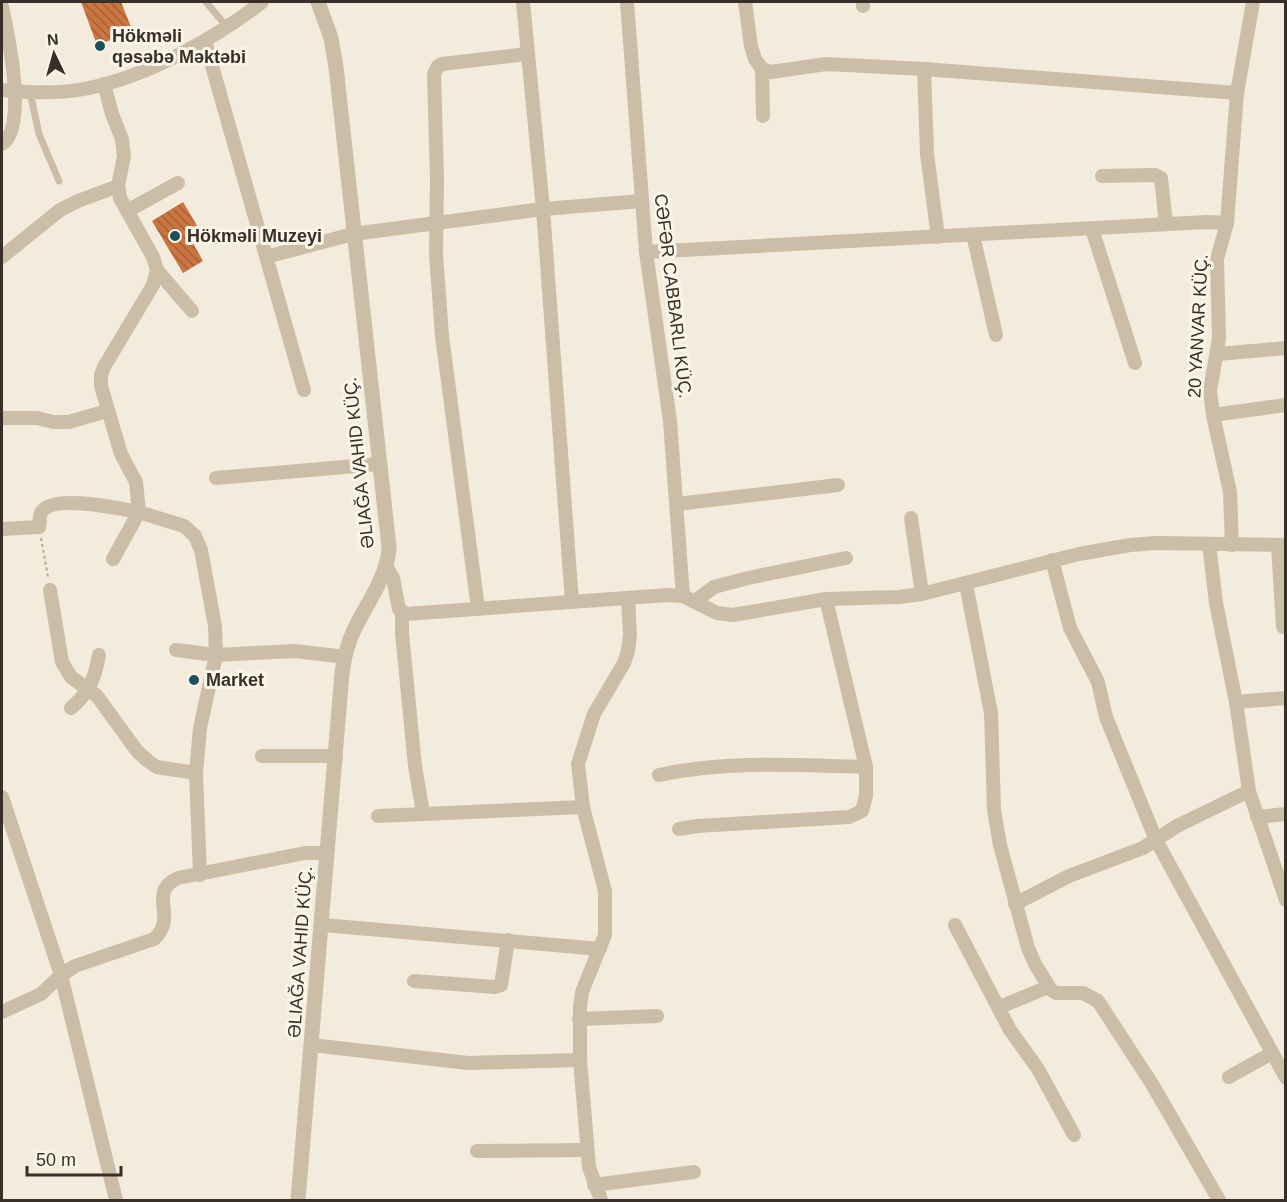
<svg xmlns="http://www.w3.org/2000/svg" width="1287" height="1202" viewBox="0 0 1287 1202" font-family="Helvetica,sans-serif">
	<defs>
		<pattern id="building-back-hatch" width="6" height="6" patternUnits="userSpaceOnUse" patternTransform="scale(1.5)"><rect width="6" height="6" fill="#cb7642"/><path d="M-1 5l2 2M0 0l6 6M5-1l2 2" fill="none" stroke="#a66137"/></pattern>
	</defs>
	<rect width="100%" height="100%" fill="#f3ebdc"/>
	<g fill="url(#building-back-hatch)">
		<path d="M81,2H121L133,32L97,45Z"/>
		<path d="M183,202L205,239L194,245L203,261L183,273L152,221Z"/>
	</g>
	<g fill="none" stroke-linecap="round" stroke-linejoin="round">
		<path stroke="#b8a791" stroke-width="2" stroke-dasharray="3 3" stroke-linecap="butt" d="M41,538L48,577"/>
		<g stroke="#ccbda7" stroke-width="7">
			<path d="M206,2L227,27"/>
			<path d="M30,92L39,134L59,181"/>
		</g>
		<g stroke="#ccbda7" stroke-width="14">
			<path d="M523,2L543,209L572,602"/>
			<path d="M627,2L646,252L670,421L683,596"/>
			<path d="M745,2L751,46L755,59L762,69L771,72L826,64L924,69L1237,93"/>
			<path d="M863,6V2"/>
			<path d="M2,7C8,34 28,127 2,144"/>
			<path d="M205,41L304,390"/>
			<path d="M762,69L763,116"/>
			<path d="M924,69L927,154L938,237"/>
			<path d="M104,84L112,114L122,139L124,156L118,186L120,198L153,257L157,270L153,285L104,367L101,375V386L121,454L136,482L139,512L184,526L195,536L201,550L215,626L216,655L200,728L196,773L200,875"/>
			<path d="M2,90C30,93 61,94 89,88C148,76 216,38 262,2"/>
			<path d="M1102,176L1155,175L1161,178L1166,224"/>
			<path d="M127,211L178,183"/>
			<path d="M1092,229L1135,363"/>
			<path d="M973,235L996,335"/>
			<path d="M646,252L1207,222L1227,223"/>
			<path d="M2,257L60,210L78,201L118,186"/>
			<path d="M266,257L353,234L543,209L642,201"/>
			<path d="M157,270L192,311"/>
			<path d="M1218,354L1286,348"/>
			<path d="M1213,415L1286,405"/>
			<path d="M2,418H37L53,422H69L107,411"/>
			<path d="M216,478L379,464"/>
			<path d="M677,504L838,485"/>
			<path d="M911,518L922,594"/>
			<path d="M2,529L39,527C40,523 39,516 41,513C51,493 121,509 139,512L113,559"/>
			<path d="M1209,544L1216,603L1236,702L1249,791L1286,900"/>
			<path d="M1232,545L1230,492L1213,415L1210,391L1219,338L1217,259L1227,223L1237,93L1253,2"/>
			<path d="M1278,545L1283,627"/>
			<path d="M1052,560L1070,628L1098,682L1106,717L1156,840L1286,1078"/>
			<path d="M386,566L393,578L399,609L406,614L668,595L683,596L717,613L733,615L826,599L899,597L922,594L1079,554L1130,545L1156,543L1286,545"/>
			<path d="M966,584L991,713L994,810L1000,845L1028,948L1035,964L1051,990L1056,993H1083L1098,1001L1152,1084L1219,1200"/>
			<path d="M50,590L62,662L71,677L97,696L137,751L148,761L157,767L196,773"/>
			<path d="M695,601L714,587L748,578L846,558"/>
			<path d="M478,608L442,336L436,254L437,179L434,74L438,66L442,64L527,54"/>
			<path d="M402,612V633L415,766L423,813"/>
			<path d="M176,650L216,655L295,651L345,657"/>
			<path d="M1236,702L1286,698"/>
			<path d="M71,708C89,693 95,678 99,655"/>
			<path d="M262,756H336"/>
			<path d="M659,775C727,760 797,765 866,767"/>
			<path d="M2,797L61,975L116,1200"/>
			<path d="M378,816L583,807"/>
			<path d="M1257,817L1286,814"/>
			<path d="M679,829L697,826L849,817L862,811L866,796V767L826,599"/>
			<path d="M1015,904L1069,876L1143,848L1177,826L1249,791"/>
			<path d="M323,925L600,949"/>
			<path d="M955,925L1010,1030L1038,1069L1074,1135"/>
			<path d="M414,981L495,987L501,985L508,940"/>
			<path d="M1000,1007L1048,987"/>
			<path d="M2,1012L41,994L61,975L75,966L154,939C179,916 146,893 178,878L305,853H326"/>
			<path d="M579,1019L657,1016"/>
			<path d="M312,1045L468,1063L580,1060"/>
			<path d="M1229,1077L1272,1053"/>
			<path d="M477,1151L587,1150"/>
			<path d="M594,1185L694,1172"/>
			<path d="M601,1200L589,1167L580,1060V1007L582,992L605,935V891L583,807L578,764L594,714L624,663L628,651L630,635L628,598"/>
		</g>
		<path stroke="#ccbda7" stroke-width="15" d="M298,1200C314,1025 328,849 342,673C344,657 348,642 355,628C367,603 388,576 389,547L336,67L331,38L318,2"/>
	</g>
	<g fill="#1c4e5b" stroke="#faf5e9" stroke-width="2">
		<circle cx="100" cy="46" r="6"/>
		<circle cx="175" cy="236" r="6"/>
		<circle cx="194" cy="680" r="6"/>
	</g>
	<g text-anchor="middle" stroke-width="6" stroke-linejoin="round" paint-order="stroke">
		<g font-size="18" font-weight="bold" fill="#382f28" stroke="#faf5e9" text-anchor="start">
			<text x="112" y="42">Hökməli<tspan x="112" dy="21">qəsəbə Məktəbi</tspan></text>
			<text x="187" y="242">Hökməli Muzeyi</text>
			<text x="206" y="686">Market</text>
		</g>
		<g font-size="18" fill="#382f28" stroke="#faf5e9">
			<text transform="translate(673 296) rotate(83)" y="6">CƏFƏR CABBARLI KÜÇ.</text>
			<text transform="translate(1198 326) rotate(-87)" y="6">20 YANVAR KÜÇ.</text>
			<text transform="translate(359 463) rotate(-96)" y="6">ƏLIAĞA VAHID KÜÇ.</text>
			<text transform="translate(300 952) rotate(-86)" y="6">ƏLIAĞA VAHID KÜÇ.</text>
		</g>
	</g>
	<rect width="1287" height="1202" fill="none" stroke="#382f28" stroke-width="6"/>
	<g transform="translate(54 54) rotate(355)" stroke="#faf5e9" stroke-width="4.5" paint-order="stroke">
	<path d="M0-4.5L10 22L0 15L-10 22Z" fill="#382f28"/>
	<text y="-9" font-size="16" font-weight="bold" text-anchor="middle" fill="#382f28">N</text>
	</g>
	<path d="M27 1166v9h94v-9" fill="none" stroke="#382f28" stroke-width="3"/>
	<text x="36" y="1166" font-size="18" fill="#382f28" stroke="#faf5e9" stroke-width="4.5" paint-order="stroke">50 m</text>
</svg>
